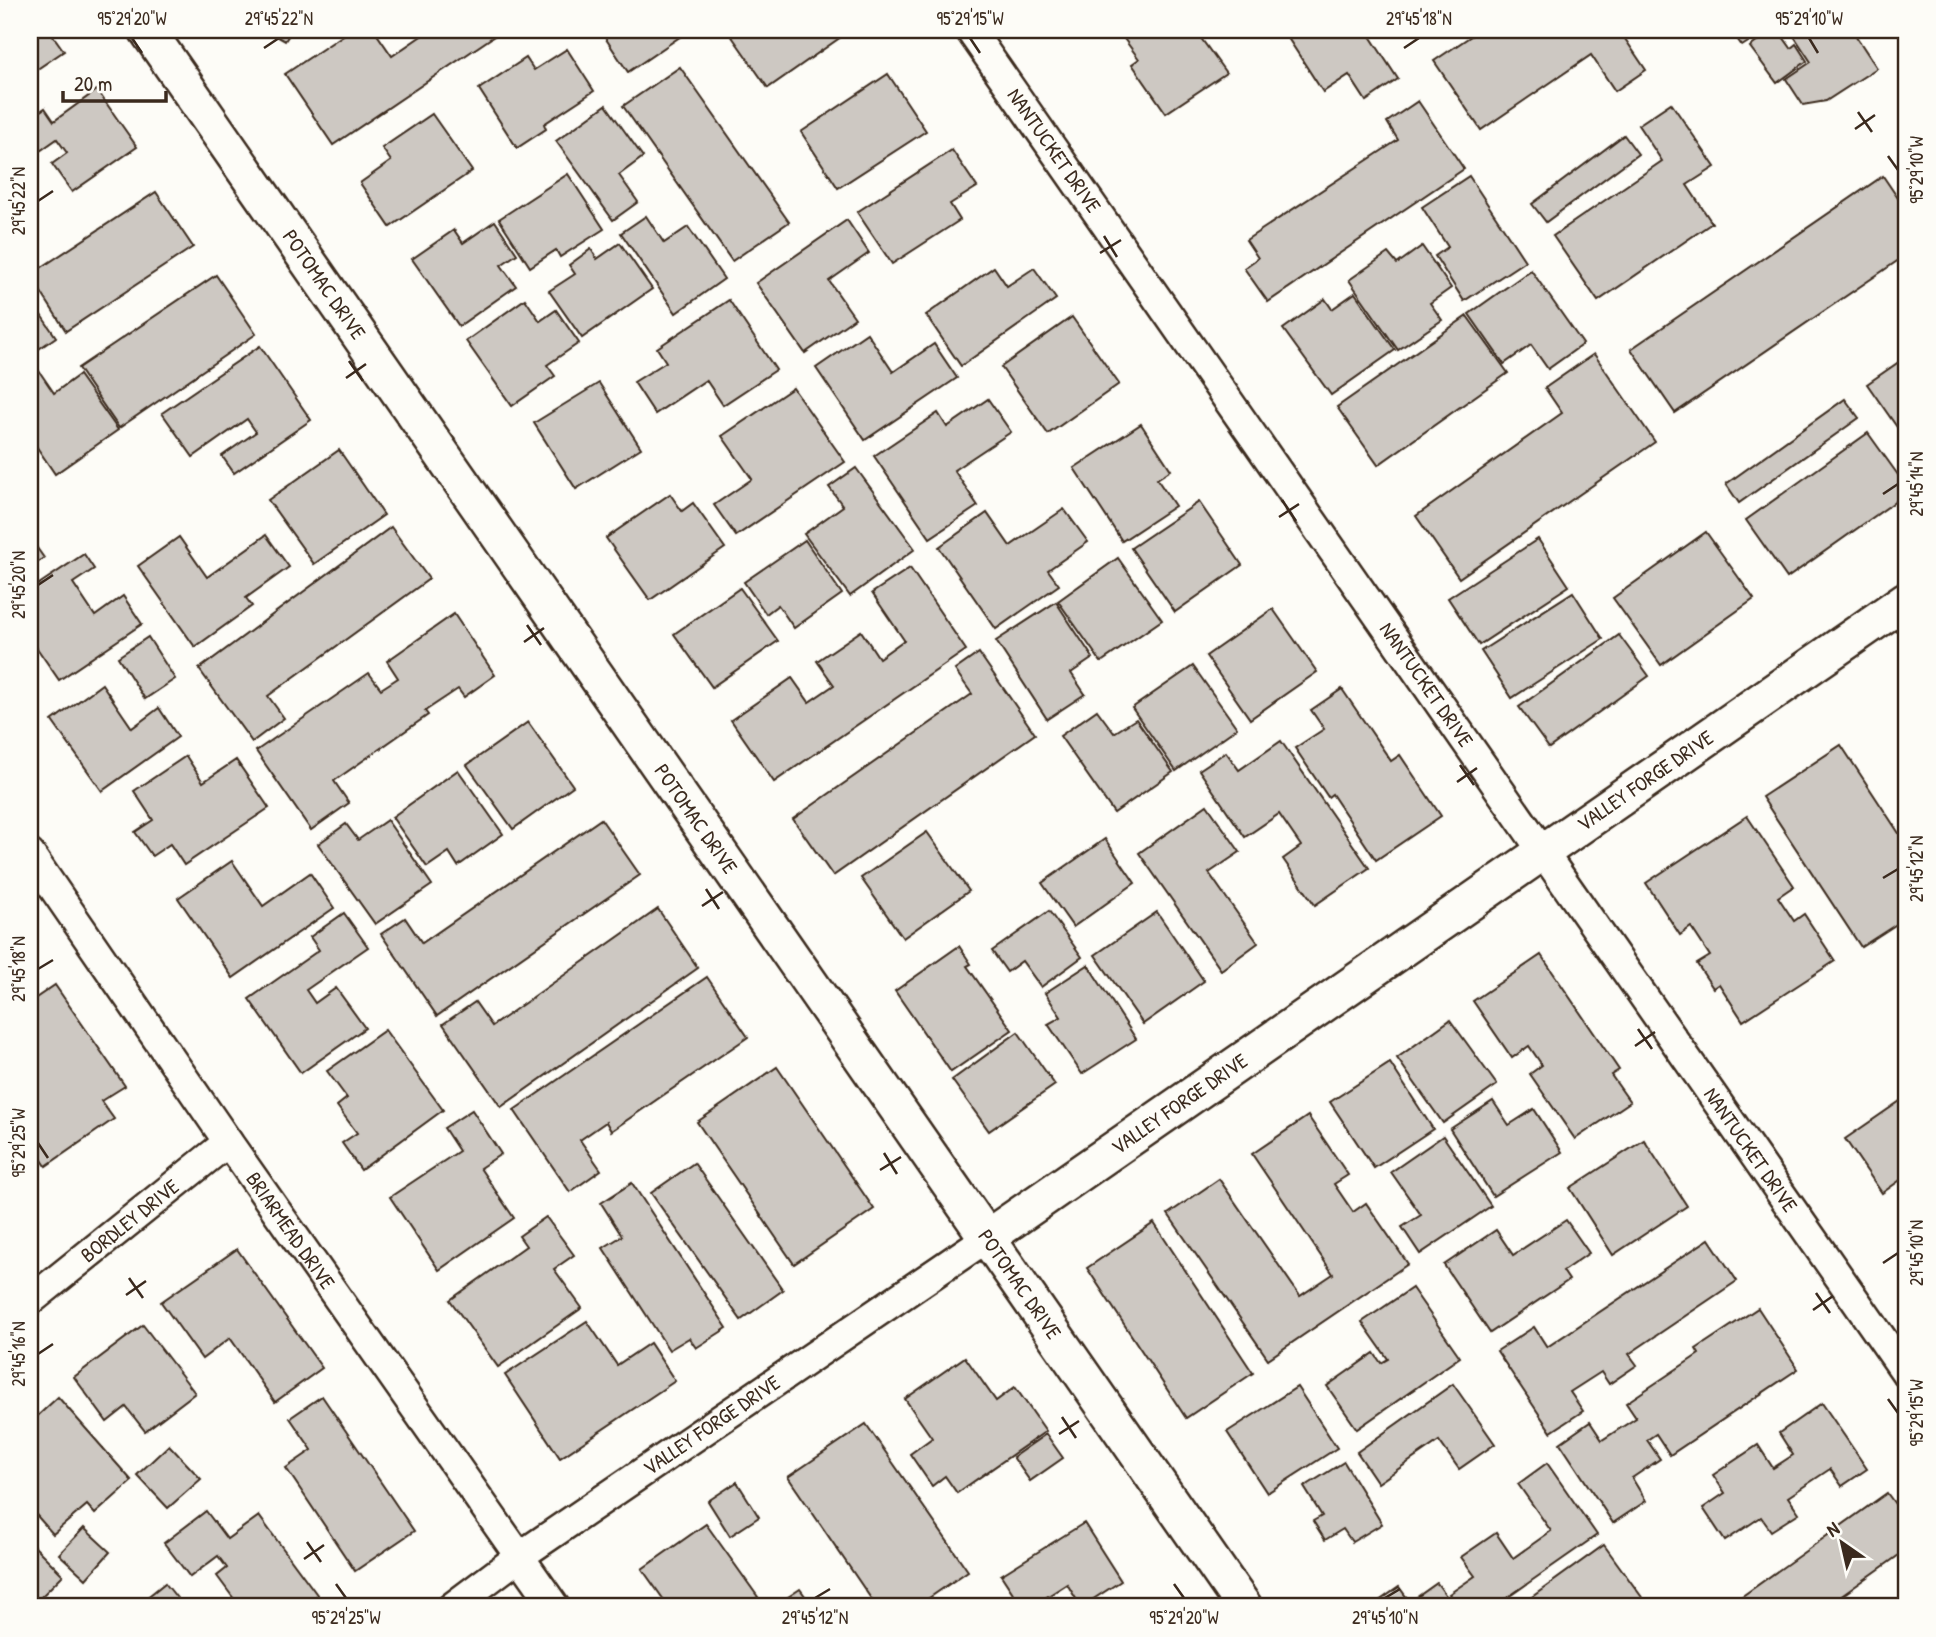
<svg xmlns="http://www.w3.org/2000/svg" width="1936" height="1637" viewBox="0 0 1936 1637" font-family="'Patrick Hand',sans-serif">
	<rect width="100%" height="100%" fill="#fdfcf7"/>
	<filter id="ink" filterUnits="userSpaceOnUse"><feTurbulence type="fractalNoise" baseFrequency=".0143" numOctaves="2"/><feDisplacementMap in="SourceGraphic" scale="14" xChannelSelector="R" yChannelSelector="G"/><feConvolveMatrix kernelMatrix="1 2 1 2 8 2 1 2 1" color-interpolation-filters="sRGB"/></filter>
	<g filter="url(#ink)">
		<g fill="#cdc8c2" stroke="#3b2a1e" stroke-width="2">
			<path d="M30,30H49L64,51L30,74Z"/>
			<path d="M266,30H292L285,41Z"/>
			<path d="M351,30H374L392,56L430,30H503L333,145L285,74Z"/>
			<path d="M600,30H690L628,72Z"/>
			<path d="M730,30H851L768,88L728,31Z"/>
			<path d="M1131,30H1195L1226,73L1166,113L1132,64L1139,59L1122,36Z"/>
			<path d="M1294,30H1366L1398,79L1366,101L1349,75L1323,92L1286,35Z"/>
			<path d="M1480,30H1619L1646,70L1615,91L1591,55L1481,130L1434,61Z"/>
			<path d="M1731,30H1767L1742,46Z"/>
			<path d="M1773,30H1778L1791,48L1796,44L1807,61L1777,83L1750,47Z"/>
			<path d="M1790,30H1852L1877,68L1826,101L1803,105L1786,79L1811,62Z"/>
			<path d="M567,49L594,91L544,124L546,129L517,148L479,89L526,58L534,70Z"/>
			<path d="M680,67L789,222L732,261L623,106Z"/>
			<path d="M888,74L926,131L838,188L801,132Z"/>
			<path d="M97,90L137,147L72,192L52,164L67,153L57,139L30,158V118L45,108L54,121Z"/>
			<path d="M1418,101L1464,169L1268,302L1244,268L1258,258L1246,240L1398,140L1387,122Z"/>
			<path d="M1671,103L1715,167L1687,185L1712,223L1598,301L1553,236L1662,161L1638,125Z"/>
			<path d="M606,105L643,157L619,175L638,202L613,220L556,141Z"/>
			<path d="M432,114L472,171L390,227L360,183L391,161L382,148Z"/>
			<path d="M1624,135L1638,154L1546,222L1532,204Z"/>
			<path d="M952,150L977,187L950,204L960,220L892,264L857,212Z"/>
			<path d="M568,174L604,229L560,257L556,250L530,267L499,219Z"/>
			<path d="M1469,176L1525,261L1464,301L1435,256L1448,247L1422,207Z"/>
			<path d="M1883,176L1906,210V255L1675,413L1631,349Z"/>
			<path d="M156,192L193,247L66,331L30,275Z"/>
			<path d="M646,216L664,243L688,227L724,279L676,313L621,233Z"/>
			<path d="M847,220L869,253L829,281L855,318L805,353L756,283Z"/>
			<path d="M495,221L517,254L501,265L516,286L459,326L412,259L454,230L463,243Z"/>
			<path d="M620,243L652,289L582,338L549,291L575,274L569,265L591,249L597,259Z"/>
			<path d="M1422,246L1451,288L1430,303L1442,320L1398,350L1349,280L1388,253L1397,264Z"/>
			<path d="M994,267L1007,286L1034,268L1056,299L961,366L926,315Z"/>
			<path d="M1531,270L1583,344L1548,369L1531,345L1504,364L1469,314Z"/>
			<path d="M216,275L256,334L119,428L78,368Z"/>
			<path d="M1355,293L1395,350L1331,395L1283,329L1325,299L1332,309Z"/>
			<path d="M30,299L56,337L30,355Z"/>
			<path d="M525,299L540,321L556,310L579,343L547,365L555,376L512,406L466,341Z"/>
			<path d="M729,300L776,370L723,405L706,380L655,414L634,382L666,362L657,348Z"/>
			<path d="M1467,316L1508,373L1378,465L1337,407Z"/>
			<path d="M1072,317L1119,384L1048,434L1001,367Z"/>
			<path d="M867,333L893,372L934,344L957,378L865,440L816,368Z"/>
			<path d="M260,346L311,420L234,473L222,456L256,432L247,419L193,457L162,413Z"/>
			<path d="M1594,354L1655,442L1459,578L1416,516L1562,413L1545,388Z"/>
			<path d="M1906,357V440L1867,384Z"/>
			<path d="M39,371L54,393L79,375L118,430L55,474L30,437V378Z"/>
			<path d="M599,383L641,448L576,489L534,423Z"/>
			<path d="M793,388L845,462L736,536L714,505L752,479L722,436Z"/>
			<path d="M988,399L1011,432L954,470L978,506L930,538L874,456L938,413L947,427Z"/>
			<path d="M1845,399L1859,418L1739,503L1726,484Z"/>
			<path d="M1141,424L1171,470L1157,479L1175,506L1122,541L1074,468Z"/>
			<path d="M1868,433L1906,486V494L1787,578L1746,520Z"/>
			<path d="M339,450L384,515L314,564L268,500Z"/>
			<path d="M856,468L915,549L850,596L804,534L843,506L829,487Z"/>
			<path d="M670,494L682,511L693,503L725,548L650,600L606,538Z"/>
			<path d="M1199,502L1242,565L1175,612L1131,548Z"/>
			<path d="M1064,509L1088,542L1048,570L1059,585L996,629L939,547L987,513L1010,546Z"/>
			<path d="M391,527L429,579L268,696L284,718L252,742L199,669Z"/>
			<path d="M1706,532L1754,599L1661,665L1613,598Z"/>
			<path d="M266,535L289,567L246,598L252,606L195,647L138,566L179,537L207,577Z"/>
			<path d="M30,538L44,558L30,568Z"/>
			<path d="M1538,539L1569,586L1479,645L1448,598Z"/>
			<path d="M805,540L842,594L794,628L778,605L766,614L744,582Z"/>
			<path d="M84,554L94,569L73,583L95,616L123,596L142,624L59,680L30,638V590Z"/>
			<path d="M1118,558L1162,620L1101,662L1058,601Z"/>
			<path d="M910,568L966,650L774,782L731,720L792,678L809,702L834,685L817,661L861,631L879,658L904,640L872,593Z"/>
			<path d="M740,588L778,641L712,687L674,634Z"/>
			<path d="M1573,592L1603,639L1512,698L1481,651Z"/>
			<path d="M1056,602L1093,658L1071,673L1085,694L1047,719L996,641Z"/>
			<path d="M1273,609L1317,672L1250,719L1206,656Z"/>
			<path d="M454,614L495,675L464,697L458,689L425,711L428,715L334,781L349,803L311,830L256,751L369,673L381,689L398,678L387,661Z"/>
			<path d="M1619,635L1649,676L1549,748L1519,707Z"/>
			<path d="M148,637L175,679L145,699L118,657Z"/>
			<path d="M979,653L1035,734L833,876L793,819L972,694L955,670Z"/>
			<path d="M1193,666L1237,728L1176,771L1132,708Z"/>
			<path d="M102,684L132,728L159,708L178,737L102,791L52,721Z"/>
			<path d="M1342,689L1391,761L1400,755L1441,816L1376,860L1332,794L1328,797L1295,748L1324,729L1311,710Z"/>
			<path d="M1097,710L1114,733L1136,719L1173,772L1114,813L1060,736Z"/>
			<path d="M528,722L573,786L513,829L467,765Z"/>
			<path d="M1281,741L1369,868L1315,905L1283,859L1301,846L1279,814L1245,837L1199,770L1226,752L1239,770Z"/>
			<path d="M1841,745L1906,844V918L1861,947L1762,797Z"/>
			<path d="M186,756L203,782L236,760L269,808L184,865L170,844L152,856L135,832L153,820L134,791Z"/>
			<path d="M458,770L503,834L458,866L449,852L427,867L392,817Z"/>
			<path d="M1207,805L1240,852L1209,873L1258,943L1221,970L1139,853Z"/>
			<path d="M1747,816L1794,886L1778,897L1794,921L1804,914L1835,961L1743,1021L1719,984L1713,988L1697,964L1710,956L1691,927L1680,935L1646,883Z"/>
			<path d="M601,819L640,875L437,1016L381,934L405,918L422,943Z"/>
			<path d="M387,820L432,885L375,924L318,844L346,824L358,840Z"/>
			<path d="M927,832L969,891L903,938L861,878Z"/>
			<path d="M1105,839L1135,883L1073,927L1042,883Z"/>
			<path d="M232,861L263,906L310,873L334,908L233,978L178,898Z"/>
			<path d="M658,909L698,968L501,1107L443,1024L475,1002L492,1026Z"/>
			<path d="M1049,911L1082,957L1041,987L1022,961L1007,972L992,951Z"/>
			<path d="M1157,912L1204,981L1143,1024L1095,955Z"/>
			<path d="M344,913L368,947L306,990L315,1003L336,988L365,1028L301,1073L249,999L319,950L310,937Z"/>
			<path d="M959,946L971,964L967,966L1012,1030L951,1072L895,991Z"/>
			<path d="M1541,955L1619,1070L1611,1075L1630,1102L1575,1139L1530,1074L1542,1065L1529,1046L1512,1058L1473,1001Z"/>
			<path d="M1088,965L1136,1039L1082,1074L1048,1024L1061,1017L1045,993Z"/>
			<path d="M707,977L748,1037L611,1131L606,1122L580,1140L601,1170L570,1192L514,1110Z"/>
			<path d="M55,985L125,1086L101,1101L114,1119L46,1166L30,1142V1002Z"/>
			<path d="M1450,1020L1497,1085L1443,1123L1397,1058Z"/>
			<path d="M385,1030L443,1110L361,1170L342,1143L357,1133L337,1106L347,1098L327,1071Z"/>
			<path d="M1018,1032L1055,1085L989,1131L952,1080Z"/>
			<path d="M1390,1063L1433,1129L1374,1168L1330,1102Z"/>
			<path d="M777,1067L874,1209L794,1264L697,1122Z"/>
			<path d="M1906,1097V1176L1882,1193L1845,1139Z"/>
			<path d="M1493,1101L1509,1125L1534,1109L1562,1152L1493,1196L1450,1129Z"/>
			<path d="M472,1110L501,1154L480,1168L514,1218L439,1270L390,1197L459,1151L444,1128Z"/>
			<path d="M1308,1116L1348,1175L1334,1184L1353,1212L1366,1203L1408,1264L1268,1359L1168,1214L1219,1179L1300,1296L1333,1274L1252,1154Z"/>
			<path d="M1443,1136L1491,1206L1420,1254L1402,1227L1421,1215L1391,1172Z"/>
			<path d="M1644,1140L1687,1206L1613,1255L1570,1188Z"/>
			<path d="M694,1163L783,1290L741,1320L651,1193Z"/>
			<path d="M632,1183L727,1328L696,1348L689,1338L669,1350L603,1248L622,1236L601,1203Z"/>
			<path d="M546,1217L574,1255L554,1269L582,1308L498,1367L450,1300L526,1246L519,1236Z"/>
			<path d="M1566,1220L1589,1253L1563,1271L1569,1280L1490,1333L1444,1265L1496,1230L1513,1255Z"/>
			<path d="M1154,1223L1253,1373L1186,1418L1087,1268Z"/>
			<path d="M1709,1239L1737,1281L1629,1354L1637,1365L1609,1384L1601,1372L1570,1392L1583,1411L1551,1432L1497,1351L1534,1327L1547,1347Z"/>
			<path d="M237,1249L322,1368L275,1402L230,1338L202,1359L161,1302Z"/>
			<path d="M1412,1288L1460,1357L1357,1429L1327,1386L1374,1353L1381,1363L1388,1359L1362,1322Z"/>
			<path d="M1758,1308L1798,1369L1670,1455L1656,1434L1647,1440L1660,1459L1632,1478L1646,1501L1613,1523L1560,1443L1590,1422L1602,1440L1636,1418L1626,1403L1699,1354L1696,1349Z"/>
			<path d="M587,1321L617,1365L650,1343L675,1381L560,1458L505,1375Z"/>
			<path d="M143,1325L195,1393L145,1431L126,1407L107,1422L74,1377Z"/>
			<path d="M965,1357L996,1401L1015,1387L1046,1431L957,1493L945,1476L932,1486L910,1454L932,1438L905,1399Z"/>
			<path d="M1453,1384L1495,1444L1459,1469L1439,1441L1378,1483L1357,1452Z"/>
			<path d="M1297,1387L1337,1448L1267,1493L1227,1432Z"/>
			<path d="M322,1396L414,1531L355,1571L286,1468L312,1450L290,1418Z"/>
			<path d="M58,1397L132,1481L95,1514L87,1505L53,1534L30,1508V1423Z"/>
			<path d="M1822,1403L1867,1469L1842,1486L1830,1469L1788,1497L1799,1513L1771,1531L1761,1517L1725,1541L1703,1508L1725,1493L1713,1475L1758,1445L1773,1468L1793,1455L1779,1433Z"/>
			<path d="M866,1424L968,1571L916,1607H868L874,1603L788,1477Z"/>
			<path d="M1046,1434L1063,1458L1030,1481L1013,1457Z"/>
			<path d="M169,1445L201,1479L168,1508L137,1475Z"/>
			<path d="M1344,1462L1382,1524L1352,1542L1343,1529L1325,1540L1313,1521L1322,1516L1304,1487Z"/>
			<path d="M1547,1463L1597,1535L1494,1607H1458L1449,1594L1475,1576L1461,1557L1496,1533L1513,1558L1551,1531L1518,1484Z"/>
			<path d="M737,1482L759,1517L730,1536L708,1501Z"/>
			<path d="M1887,1493L1906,1519V1550L1826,1607H1727Z"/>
			<path d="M206,1511L227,1539L259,1516L321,1600L311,1607H240L217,1576L227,1568L218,1556L190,1577L164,1543Z"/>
			<path d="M1084,1523L1121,1581L1081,1607L1067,1584L1031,1607H1022L1001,1575Z"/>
			<path d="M706,1524L758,1597L743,1607H669L642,1569Z"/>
			<path d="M84,1528L110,1552L86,1579L59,1554Z"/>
			<path d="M30,1542L63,1575L33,1605L30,1602Z"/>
			<path d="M1604,1545L1649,1607H1518Z"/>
			<path d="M165,1583L184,1607H135Z"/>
			<path d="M1437,1583L1454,1607L1372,1606L1399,1587L1410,1602Z"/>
			<path d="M800,1589L813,1607H773Z"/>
		</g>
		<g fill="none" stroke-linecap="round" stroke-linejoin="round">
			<defs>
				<g id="minor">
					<path id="s1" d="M970,30L1906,1373"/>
					<path id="s2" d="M30,854L228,1142L555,1607"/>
					<path id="s3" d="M30,1301L228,1142"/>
					<path id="s4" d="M452,1607L520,1556L988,1237"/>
				</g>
				<g id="tertiary">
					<path id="s5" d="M147,30L1244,1607"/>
					<path id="s6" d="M988,1237L1906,600"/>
				</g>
			</defs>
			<use href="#minor" stroke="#3b2a1e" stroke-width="33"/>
			<use href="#tertiary" stroke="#3b2a1e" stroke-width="40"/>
			<use href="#minor" stroke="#fdfcf7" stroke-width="28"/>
			<use href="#tertiary" stroke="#fdfcf7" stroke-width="35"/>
		</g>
	</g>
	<path fill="none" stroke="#3b2a1e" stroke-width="2.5" d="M132,38L142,53M970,38L980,53M1809,38L1818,53M264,48L279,38M1404,48L1419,38M1858,112L1872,132M1855,129L1875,115M1888,156L1898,170M38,201L53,191M1104,236L1117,257M1100,253L1121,240M349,361L363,381M346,378L366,364M1883,494L1898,484M1282,500L1296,521M1279,517L1299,504M38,585L53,575M527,625L541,645M524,642L544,628M1460,765L1474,785M1457,782L1477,768M1883,878L1898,869M706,889L719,909M702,906L723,892M38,969L53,960M1638,1029L1652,1049M1635,1046L1655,1032M38,1143L48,1158M884,1153L897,1174M880,1170L901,1157M1883,1263L1898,1253M129,1278L143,1298M1816,1293L1830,1313M126,1295L146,1281M1813,1310L1833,1296M38,1354L53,1344M1888,1399L1898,1413M1062,1417L1076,1438M1059,1434L1079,1421M307,1542L321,1562M304,1559L324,1545M336,1584L346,1598M1174,1584L1184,1598M815,1598L830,1589M1385,1598L1400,1589"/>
	<g text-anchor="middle" stroke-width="5" stroke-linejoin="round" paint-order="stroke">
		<g font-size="21" fill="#3b2a1e" stroke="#fdfcf7">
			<text dy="7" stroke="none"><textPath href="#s1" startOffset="147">NANTUCKET DRIVE</textPath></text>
			<text dy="7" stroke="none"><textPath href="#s5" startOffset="310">POTOMAC DRIVE</textPath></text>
			<text dy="7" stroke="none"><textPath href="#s1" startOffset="798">NANTUCKET DRIVE</textPath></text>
			<text dy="7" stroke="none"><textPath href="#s6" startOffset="800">VALLEY FORGE DRIVE</textPath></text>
			<text dy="7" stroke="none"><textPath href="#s5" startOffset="961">POTOMAC DRIVE</textPath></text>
			<text dy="7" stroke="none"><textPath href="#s6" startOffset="233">VALLEY FORGE DRIVE</textPath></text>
			<text dy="7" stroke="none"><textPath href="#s1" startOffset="1365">NANTUCKET DRIVE</textPath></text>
			<text dy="7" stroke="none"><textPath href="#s3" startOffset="128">BORDLEY DRIVE</textPath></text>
			<text dy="7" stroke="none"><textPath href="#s2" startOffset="458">BRIARMEAD DRIVE</textPath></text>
			<text dy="7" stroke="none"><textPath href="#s5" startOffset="1528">POTOMAC DRIVE</textPath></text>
			<text dy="7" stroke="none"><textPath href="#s4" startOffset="317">VALLEY FORGE DRIVE</textPath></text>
		</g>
	</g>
	<rect width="1936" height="1637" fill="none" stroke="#fdfcf7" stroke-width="77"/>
	<g transform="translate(1842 1543) rotate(326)" stroke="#fdfcf7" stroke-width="5" paint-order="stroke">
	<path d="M0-5L12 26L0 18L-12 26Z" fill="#3b2a1e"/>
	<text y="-10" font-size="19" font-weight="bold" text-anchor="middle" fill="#3b2a1e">N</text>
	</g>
	<path d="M63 91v10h103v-10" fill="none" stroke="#3b2a1e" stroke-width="3.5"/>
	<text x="74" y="91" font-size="21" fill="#3b2a1e" stroke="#fdfcf7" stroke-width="5" paint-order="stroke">20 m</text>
	<rect x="38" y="38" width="1860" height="1560" fill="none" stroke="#3b2a1e" stroke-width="2.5"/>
	<g font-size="18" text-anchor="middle" fill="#3b2a1e">
		<text x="132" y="25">95°29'20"W</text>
		<text x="279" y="25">29°45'22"N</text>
		<text x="970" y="25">95°29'15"W</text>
		<text x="1419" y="25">29°45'18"N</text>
		<text x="1809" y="25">95°29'10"W</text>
		<text transform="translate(1917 170) rotate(-90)" y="6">95°29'10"W</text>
		<text transform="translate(19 201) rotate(-90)" y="6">29°45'22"N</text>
		<text transform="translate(1917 484) rotate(-90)" y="6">29°45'14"N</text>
		<text transform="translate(19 585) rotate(-90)" y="6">29°45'20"N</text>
		<text transform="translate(1917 869) rotate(-90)" y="6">29°45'12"N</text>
		<text transform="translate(19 969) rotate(-90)" y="6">29°45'18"N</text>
		<text transform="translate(19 1143) rotate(-90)" y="6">95°29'25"W</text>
		<text transform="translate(1917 1253) rotate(-90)" y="6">29°45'10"N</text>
		<text transform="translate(19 1354) rotate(-90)" y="6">29°45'16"N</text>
		<text transform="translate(1917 1413) rotate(-90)" y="6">95°29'15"W</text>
		<text x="346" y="1624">95°29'25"W</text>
		<text x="815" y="1624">29°45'12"N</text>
		<text x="1184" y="1624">95°29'20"W</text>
		<text x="1385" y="1624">29°45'10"N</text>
	</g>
</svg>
